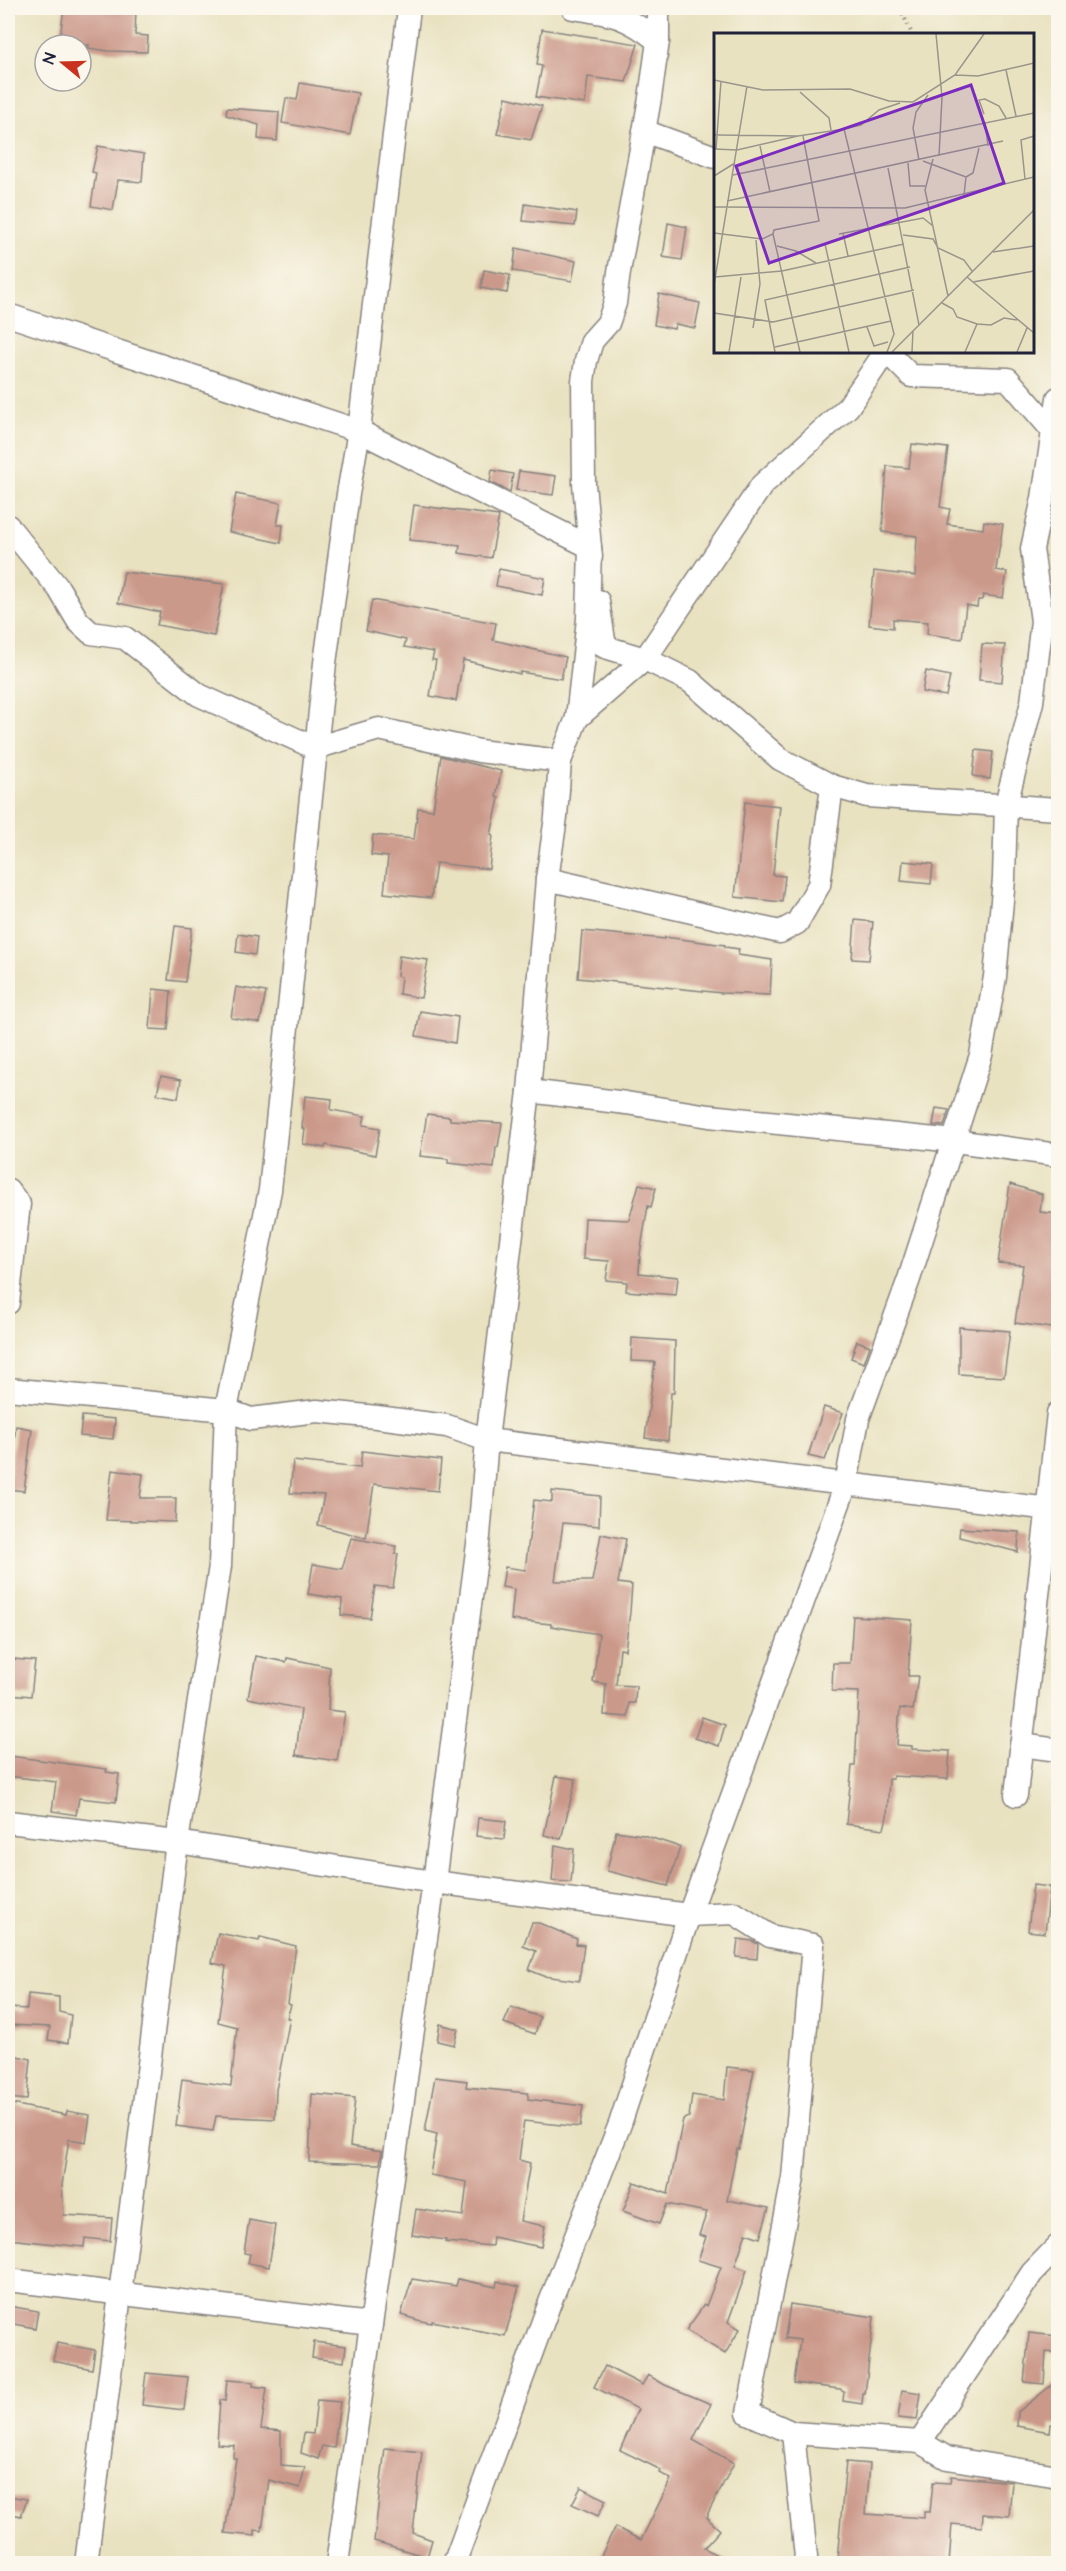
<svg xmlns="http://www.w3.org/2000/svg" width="1066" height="2571" viewBox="0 0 1066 2571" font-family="'Architects Daughter',sans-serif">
	<rect width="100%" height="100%" fill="#fbf7ec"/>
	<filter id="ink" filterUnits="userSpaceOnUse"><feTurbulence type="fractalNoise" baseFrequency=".0167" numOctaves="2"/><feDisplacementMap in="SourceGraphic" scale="12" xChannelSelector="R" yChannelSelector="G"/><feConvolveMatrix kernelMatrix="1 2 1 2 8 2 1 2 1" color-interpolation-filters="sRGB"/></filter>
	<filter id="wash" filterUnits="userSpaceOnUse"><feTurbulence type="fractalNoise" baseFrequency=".008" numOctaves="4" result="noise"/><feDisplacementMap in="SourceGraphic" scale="24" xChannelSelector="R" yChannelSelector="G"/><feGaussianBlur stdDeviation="1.35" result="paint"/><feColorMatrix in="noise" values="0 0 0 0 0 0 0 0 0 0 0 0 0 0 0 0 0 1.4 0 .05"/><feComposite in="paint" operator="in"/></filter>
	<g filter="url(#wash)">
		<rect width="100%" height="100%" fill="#e9e2c1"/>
		<g id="blocks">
			<g fill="#cb998a">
				<path d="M64,8H136L135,35L148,36L147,52L108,51L88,48L89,45H59Z"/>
				<path d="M542,29L638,44L626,82L588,77L585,104L536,97L542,66L537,65Z"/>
				<path d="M300,83L358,93L350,135L282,123L286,98L297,100Z"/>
				<path d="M506,97L542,106L531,140L497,134Z"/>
				<path d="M227,108L279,112L277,141L258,139L259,125L226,115Z"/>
				<path d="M98,146L144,154L142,182L118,180L113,210L91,206L96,173L92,172Z"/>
				<path d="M525,204L577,212L575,226L523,221Z"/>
				<path d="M668,223L687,227L682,260L663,257Z"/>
				<path d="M516,248L576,261L572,281L513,271Z"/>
				<path d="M484,270L510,275L507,293L481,288Z"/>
				<path d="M659,294L700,303L695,328L675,324L674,329L654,325Z"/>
				<path d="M912,444L948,448L940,507L950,509L947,524L983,529L984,521L1003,524L996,570L1007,572L1003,598L983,595L982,600H978L977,607L966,605L962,639L927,634L928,622L893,619V628L869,625L874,571L915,576L917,536L882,532L887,466L909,468Z"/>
				<path d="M492,470L513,474L510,492L490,482Z"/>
				<path d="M519,471L556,476L553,495L516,490Z"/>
				<path d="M236,494L281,503L277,525H283L281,543L229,532Z"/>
				<path d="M414,505L499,516L491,558L459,553L460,545L409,540Z"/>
				<path d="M499,569L545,578L542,595L496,586Z"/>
				<path d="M124,572L224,584L214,636L157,625L160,612L118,603Z"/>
				<path d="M372,600L496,623L493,640L566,657L561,679L520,672V674L463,660L456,701L430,696L436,660H432L434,652L404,647L406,640L366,631Z"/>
				<path d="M982,644L1005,645L1002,682L979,680Z"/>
				<path d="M926,671L950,676L946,696L922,692Z"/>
				<path d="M976,750L993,752L990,779L973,776Z"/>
				<path d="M441,756L501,771L496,797L499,798L491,835H493L489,869L436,863L431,898L384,893L388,857L371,855L373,835L414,839L418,808L433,810Z"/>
				<path d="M745,802L780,806L773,875L785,876L782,902L735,897Z"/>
				<path d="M903,861L933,864L931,884L901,881Z"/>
				<path d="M855,920L873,922L869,960L852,959Z"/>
				<path d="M175,926L192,928L185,982L168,980Z"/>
				<path d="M582,931L665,939V937L725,945V947L739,949L738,955L772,960L770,995L722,993L578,978Z"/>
				<path d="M238,934L257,937L255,955L236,952Z"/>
				<path d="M399,956L428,960L421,998L399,994L401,977L397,976Z"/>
				<path d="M236,987L266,992L260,1023L231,1018Z"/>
				<path d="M153,989L171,991L168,1030L150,1029Z"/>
				<path d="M420,1011L458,1017L455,1043L416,1036Z"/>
				<path d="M161,1076L181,1080L178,1098L157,1094Z"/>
				<path d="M305,1096L332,1099L331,1110L365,1116L363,1125L380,1128L375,1155L326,1145L325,1148L303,1144L305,1129L302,1128Z"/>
				<path d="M936,1108L949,1110L944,1126L933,1125Z"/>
				<path d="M427,1114L450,1117V1120L502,1123L498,1147H496L494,1168L448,1163V1159L420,1156Z"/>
				<path d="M639,1184L656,1188L651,1207L648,1206L640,1254L639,1273L678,1277L676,1295L626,1291L627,1282L606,1280L609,1261L583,1259L585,1218L629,1220Z"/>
				<path d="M1010,1184L1042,1194L1040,1212L1059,1214V1284L1052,1328L1015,1323L1023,1265L998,1263Z"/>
				<path d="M959,1327L1010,1331L1004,1377L959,1374Z"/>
				<path d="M632,1338L675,1341L674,1393H671L668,1441L645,1438L655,1362L631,1361Z"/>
				<path d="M857,1341L870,1346L864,1363L851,1358Z"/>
				<path d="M824,1407L843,1413L825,1460L808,1456Z"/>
				<path d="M82,1416L115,1419L113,1439L80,1436Z"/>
				<path d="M16,1426L32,1429L24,1491L8,1489Z"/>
				<path d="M362,1451L441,1460L438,1491L374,1484L366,1538L318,1525L324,1495L290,1493L293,1461L360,1468Z"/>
				<path d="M112,1470L143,1474L140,1498H176L175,1522L106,1520Z"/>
				<path d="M552,1491L600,1496L599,1526L563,1523L555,1581H592L601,1534L626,1539L618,1583L632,1585L630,1612L625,1650L620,1649L616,1685L636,1686L635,1703H629L628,1717L604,1715L606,1684L593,1682L599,1634L551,1626V1624L511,1620L514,1589L502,1587L505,1567L525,1570L534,1500L552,1502Z"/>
				<path d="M960,1528L1019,1532L1018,1552L959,1537Z"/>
				<path d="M351,1538L396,1546L395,1554H398L393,1588L375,1586L370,1618L341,1615L342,1599L308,1594L313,1564L342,1569Z"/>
				<path d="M853,1616L912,1620L908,1676H918L913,1710L900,1708L897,1745L912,1746V1749L950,1751L948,1779L893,1776V1779H889L887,1817L884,1829L846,1824L852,1766H855L859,1692L832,1691L833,1663H850Z"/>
				<path d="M256,1656L286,1662L287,1658L330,1667L328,1710L345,1712L337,1761L296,1755L301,1709L248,1698Z"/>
				<path d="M13,1659L35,1661L31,1696L10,1694Z"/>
				<path d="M702,1717L725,1725L719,1746L695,1738Z"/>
				<path d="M10,1756L107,1769L106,1772L119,1774L116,1802L79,1798L76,1815L52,1811L56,1782L8,1776Z"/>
				<path d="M556,1776L576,1779L561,1839L544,1835Z"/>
				<path d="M478,1818L506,1821L504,1839L476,1836Z"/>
				<path d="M616,1831L643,1835L680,1847L668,1886L607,1871Z"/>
				<path d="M555,1845L574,1849L571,1882L552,1881Z"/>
				<path d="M1033,1885L1050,1887L1045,1933L1028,1931Z"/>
				<path d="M532,1923H539L577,1939L576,1944L584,1945L579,1981L544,1976L529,1970L536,1951L523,1946Z"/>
				<path d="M218,1933L259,1941L260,1937L296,1946L288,2004L291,2005L287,2018H290L276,2090L275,2119L216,2116L213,2131L176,2126L182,2079L231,2086L237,2027L218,2022L226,1966L212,1963Z"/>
				<path d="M738,1939L752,1941L758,1944L757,1959L736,1957Z"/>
				<path d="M28,1994L59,1997V2012L71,2015L68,2043L48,2040L50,2027L10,2025L11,2008L27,2009Z"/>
				<path d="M511,2007L540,2017L535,2034L504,2023Z"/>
				<path d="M440,2024L458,2029L454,2045L437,2041Z"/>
				<path d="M8,2054L31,2059L27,2100L8,2098Z"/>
				<path d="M727,2067L754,2070L739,2149H737L727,2200L769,2208L760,2238L746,2233L735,2266L747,2270L728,2322L740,2329L725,2354L686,2330L704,2305L706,2306L721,2267L698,2260L706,2237L699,2235L707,2212L667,2204L659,2224L623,2211L634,2182L668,2194L683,2119L689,2117L692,2095L724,2100Z"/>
				<path d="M435,2077L467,2081L466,2087L528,2093V2099L583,2106L580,2127L524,2121L519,2160L530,2163L520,2221L545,2226L541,2247L493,2237L492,2246L445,2242L446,2240L412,2235L416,2209L463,2216L467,2182L430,2175L437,2134L425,2131Z"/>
				<path d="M312,2094L355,2098L350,2146L382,2151L380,2164L309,2162Z"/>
				<path d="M12,2104L66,2115L67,2111L90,2115L86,2142L69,2139L62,2185L64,2215L112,2218L110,2241L85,2238L84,2247L8,2239V2157L10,2137H8Z"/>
				<path d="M249,2220L275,2225L269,2267L248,2263L250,2254L244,2253Z"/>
				<path d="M412,2279L456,2286L458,2279L496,2287L497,2281L519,2287L505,2336L432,2321V2323L421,2321L401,2315Z"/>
				<path d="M790,2304L874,2317L865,2394H863L862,2404L843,2401L844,2391L840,2389L794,2383L800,2340L785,2338Z"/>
				<path d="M8,2306L38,2311L35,2328L8,2323Z"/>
				<path d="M1029,2333L1057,2336L1055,2353L1046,2352L1044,2384L1024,2382Z"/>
				<path d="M314,2342L346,2346L344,2362L312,2358Z"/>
				<path d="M57,2343L95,2350L92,2369L53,2361Z"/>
				<path d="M605,2366L642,2385L648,2375L665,2385L711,2404L693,2440L734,2463L706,2517L720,2530L704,2548L733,2564H597L615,2527L641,2540L671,2479L660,2473L661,2470L620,2450L638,2409L594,2387Z"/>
				<path d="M146,2373L188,2377L184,2410L142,2405Z"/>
				<path d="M227,2380L253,2382V2386L267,2388L261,2429L281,2431V2465L305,2467L300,2488L269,2480L262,2531L255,2530V2536L225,2533L236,2458H233L234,2445L217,2444L220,2400L225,2401Z"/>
				<path d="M1058,2380L1055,2402L1059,2403V2425L1051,2424L1050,2432L1017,2426L1018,2412Z"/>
				<path d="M902,2390L921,2393L917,2420L898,2418Z"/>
				<path d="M317,2400L340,2402L334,2448L322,2446L318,2459L301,2453L304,2433L313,2434Z"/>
				<path d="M385,2448L422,2452L413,2533L432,2540L427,2557L374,2541Z"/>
				<path d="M846,2462L870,2464L866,2514L924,2518V2512H930L933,2482L950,2483L951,2476L1012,2482L1009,2516L983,2514L982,2527L952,2524L949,2564H875L837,2560Z"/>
				<path d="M581,2487L606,2500L598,2516L572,2504Z"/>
				<path d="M8,2496L27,2499L21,2516L8,2513Z"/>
			</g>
		</g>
	</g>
	<g filter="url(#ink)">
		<use href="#blocks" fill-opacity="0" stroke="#86827e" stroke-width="1.5"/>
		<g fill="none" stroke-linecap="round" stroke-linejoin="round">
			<defs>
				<g id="street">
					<path d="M573,8C612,14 626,15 658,41"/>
					<path d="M644,131L715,157"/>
					<path d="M8,315L359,431L590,547L591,557"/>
					<path d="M886,351L911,376L1008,379L1053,431"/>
					<path d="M8,526L59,589L78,621L91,633L125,638L199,695L315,748L379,729L479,751L560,761"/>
					<path d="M598,601L605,647L645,659L690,681L780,759L832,786L867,796L1058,809"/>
					<path d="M577,718L645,659L762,485L848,407L886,351"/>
					<path d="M547,879L780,932L797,923L819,885L832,786"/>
					<path d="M529,1091L626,1103L709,1116L955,1141L1058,1155"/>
					<path d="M8,1190L19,1204L8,1303"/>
					<path d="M8,1389L226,1410L251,1419L317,1411L377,1417L447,1426L487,1440L1058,1510"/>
					<path d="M1021,1745L1058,1750"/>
					<path d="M1016,1795L1058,1413"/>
					<path d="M8,1822L177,1842L434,1882L689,1915L734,1913L770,1936L813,1945L793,2178L748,2413L793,2433L920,2442L947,2458L1058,2476"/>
					<path d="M8,2280L371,2324"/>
					<path d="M793,2433L806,2557L804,2564"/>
					<path d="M920,2442L1032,2273L1058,2246"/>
					<path d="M86,2564L177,1842L220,1566L226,1410L270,1190L325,663L348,494L359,431L409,8"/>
					<path d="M337,2564L434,1882L479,1536L487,1440L529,1091L547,879L556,817L560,761L577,718L588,619L590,547L584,484L583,381L586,361L592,341L608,323L615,303L619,272L650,98L658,41V8"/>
					<path d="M454,2564L549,2305L620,2124L689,1915L846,1484L858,1419L909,1279L981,1055L995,977L1004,879L1006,804L1032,702L1042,621L1032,549L1043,498L1058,398"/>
				</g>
			</defs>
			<use href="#street" stroke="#86827e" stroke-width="25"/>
			<path stroke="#86827e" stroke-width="4" stroke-dasharray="1.5 4.5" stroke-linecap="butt" d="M900,8L912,34"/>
			<use href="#street" stroke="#fff" stroke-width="22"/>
		</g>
	</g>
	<g transform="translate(714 33)">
		<rect width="320" height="320" fill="#e9e2c1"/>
		<path fill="none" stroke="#99958b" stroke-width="1.5" d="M222,1L228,64L225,123M292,37L302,83M241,42L264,43L320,30M0,47L49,57L136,56L175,68L199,69L241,42L270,1M86,59L115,85L117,97M270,81L265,67L271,66L285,73L292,85M271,89L274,113M130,96L180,301L173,319M0,102L84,103L130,96L147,92L165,77L186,70M46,113L56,159M0,116L23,117L84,103M2,116L7,48M219,126L211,157L234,263M205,127L199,95L202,79L214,62M209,128L252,144M194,130L196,153H211M174,135L205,292M19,142L320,80M0,143L21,130M252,144L259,140L265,115M311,146L307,107L320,103M250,162L252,144M13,168L289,108M0,174L191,175L320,144M0,200L48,206L59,201L60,197L105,188L89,103M129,200L134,223M59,201L86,319M125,201L209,185L219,193M189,202L219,206L224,215L250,227L258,238M111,211L135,319M63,213L82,218L102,230M279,219L320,213M1,244L68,238L190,211M253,244L320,300M259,249L320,238M0,252L33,53M228,270L239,276L243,284L263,291L277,292L290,285L303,287M0,280L59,289L200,257M153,294L160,313L174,309M39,295L46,251L42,207M61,314L177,288M15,319L27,244M61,319L51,267L196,234M178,319L320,177M198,319L199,298M251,319L263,291M303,319L313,295"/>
		<path fill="#7b2cbf" fill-opacity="0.15" stroke="#7b2cbf" stroke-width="3" d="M257,52L290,150L55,230L22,133Z"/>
		<rect width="320" height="320" fill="none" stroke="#22223b" stroke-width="3"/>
	</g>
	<rect width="1066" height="2571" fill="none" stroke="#fbf7ec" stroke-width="30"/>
	<g transform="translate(63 63) rotate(289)"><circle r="28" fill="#fbf7ec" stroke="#a4a2a5" stroke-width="1.5"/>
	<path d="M0-4.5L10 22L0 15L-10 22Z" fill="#c8321e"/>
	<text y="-9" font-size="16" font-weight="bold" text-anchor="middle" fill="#22223b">N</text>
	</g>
</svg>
